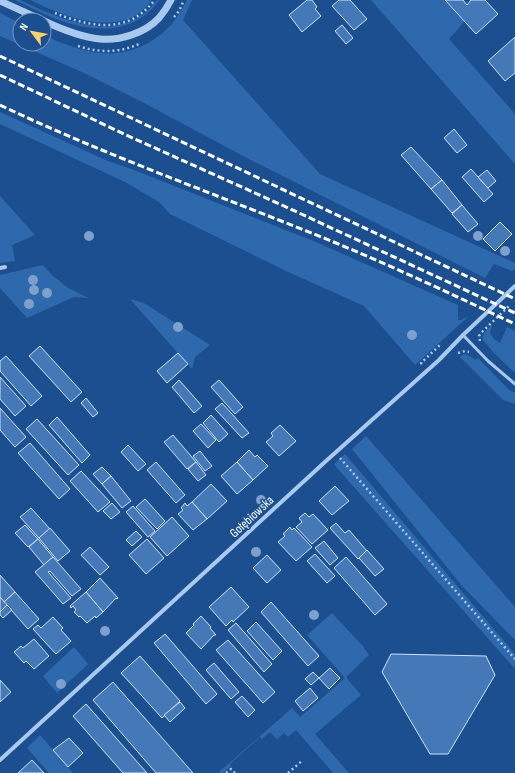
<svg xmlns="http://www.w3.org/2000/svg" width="515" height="773" viewBox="0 0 515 773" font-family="'Sofia Sans Condensed',sans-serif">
	<rect width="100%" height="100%" fill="#1b4f8f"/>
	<g fill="#2e69ad">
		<path d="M15,0H20C63,20 122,48 157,0H159C133,38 88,32 51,17C39,12 27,6 15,0Z"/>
		<path d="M30,0H152C146,8 135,18 125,20C94,29 57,13 30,0Z"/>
		<path d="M187,0H192L183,20L320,174L515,263V269L512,271L494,264L485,278L243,156L146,104L84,73L0,36V13L20,23V44H44V35C61,43 81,51 100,53C128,56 157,43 174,21C179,15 183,7 187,0Z"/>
		<path d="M371,0H444L464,22L449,39L515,114V164Z"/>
		<path d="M0,112L108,161L134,170L316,242L458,305V320H461L469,316L415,365L364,306L286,271L170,214L159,202L125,182L0,124Z"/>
		<path d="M0,196L35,235L12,245L15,261L0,263Z"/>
		<path d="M43,265L52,275L68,288L89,298L74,297L27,318L0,288V275Z"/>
		<path d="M130,299L144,303L210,345L195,357L192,369Z"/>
		<path d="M492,325L490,333L494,339L500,343L507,327L515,331V373L495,354L483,340C481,334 488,329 492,325Z"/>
		<path d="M464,354L470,356L475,360L478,358L508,389L515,393V404L503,400L460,357Z"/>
		<path d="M366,436L515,607V640L462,586L352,449Z"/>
		<path d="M345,454L515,654V669L337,468L334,464Z"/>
		<path d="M332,613L362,645L369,655L346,677L361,695L315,734L349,773H333L296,730L288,737L284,733L277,739L270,732L262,739L260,737L230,764L231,766L223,773H218L292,708L300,717L345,678L307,635Z"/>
		<path d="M74,647L88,664L57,693L43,676Z"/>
		<path d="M40,735L73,773H49L27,748Z"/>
	</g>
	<g fill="#4478b7" stroke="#cfe3fa">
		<path d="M307,0H312L317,7L315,9L321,16L302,32L289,15Z"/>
		<path d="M339,0H350L367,19L354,30L332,6Z"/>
		<path d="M445,0H463L467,5L471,0H485L498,14L476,34Z"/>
		<path d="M342,25L353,38L346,44L335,31Z"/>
		<path d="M515,37V73L505,81L488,61Z"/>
		<path d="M454,129L467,145L457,153L444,138Z"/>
		<path d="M411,147L442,180L431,189L401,155Z"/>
		<path d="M471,169L493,194L484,202L462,177Z"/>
		<path d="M487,170L496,181L488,188L478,177Z"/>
		<path d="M442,180L462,205L452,213L431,189Z"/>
		<path d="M462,205L478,224L468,232L452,214Z"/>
		<path d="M500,222L512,234L495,251L483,239Z"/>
		<path d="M40,346L82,392L71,402L29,356Z"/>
		<path d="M178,353L188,364L167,383L157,371Z"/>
		<path d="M6,356L42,396L31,406L0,371V361Z"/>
		<path d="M0,377L26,406L15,416L0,399Z"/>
		<path d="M179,380L202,406L194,413L172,387Z"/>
		<path d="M219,380L243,407L235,414L211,387Z"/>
		<path d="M86,398L98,413L93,417L81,403Z"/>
		<path d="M222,403L249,433L242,438L215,409Z"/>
		<path d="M0,408L26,437L15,447L0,430Z"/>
		<path d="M211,415L228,434L219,442L203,423Z"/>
		<path d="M57,417L90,455L82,463L49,425Z"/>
		<path d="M37,419L79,465L68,475L26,429Z"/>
		<path d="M201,424L216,440L208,448L193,431Z"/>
		<path d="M280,425L296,441L279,456L266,442L273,436L271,433Z"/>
		<path d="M173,435L196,462L187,469L164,442Z"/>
		<path d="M30,443L70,489L59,499L18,453Z"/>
		<path d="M128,445L146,464L138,471L121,452Z"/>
		<path d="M249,450L255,457L257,455L268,466L253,480L237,462Z"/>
		<path d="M200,451L212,466L205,471L193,456Z"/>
		<path d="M156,462L185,495L176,503L147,470Z"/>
		<path d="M196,462L206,475L198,481L188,469Z"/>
		<path d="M237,462L253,480L237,494L221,476Z"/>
		<path d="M102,467L111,476L102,484L93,474Z"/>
		<path d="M81,471L110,502L98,512L70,481Z"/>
		<path d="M111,476L131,501L122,508L102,484Z"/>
		<path d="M211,484L227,501L207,519L192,502Z"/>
		<path d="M335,486L349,501L332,515L319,501Z"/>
		<path d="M145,499L165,521L157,529L136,507Z"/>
		<path d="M192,502L207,519L193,530L178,514L183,510L181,508L185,503L187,506Z"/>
		<path d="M112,503L120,512L111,519L103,511Z"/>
		<path d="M133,506L155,531L148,537L126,512Z"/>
		<path d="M31,508L50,529L39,538L20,517Z"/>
		<path d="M305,513L309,517L313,514L328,530L312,544L296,527L302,522L299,518Z"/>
		<path d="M172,517L189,536L167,556L150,537Z"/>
		<path d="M336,523L345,533L349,530L367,551L358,559L330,528Z"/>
		<path d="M25,525L38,539L28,547L15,533Z"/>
		<path d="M290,527L292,530L294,528L312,547L296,561L278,542L285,536L283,534Z"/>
		<path d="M50,528L70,551L58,561L39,538Z"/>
		<path d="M136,531L142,537L132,546L126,540Z"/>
		<path d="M38,539L53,557L44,565L29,547Z"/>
		<path d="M147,539L164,558L146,574L129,555Z"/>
		<path d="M324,541L338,558L330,565L315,548Z"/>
		<path d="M90,547L109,567L100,575L81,555Z"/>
		<path d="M367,550L384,569L375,576L359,558Z"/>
		<path d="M315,554L335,576L327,583L307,561Z"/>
		<path d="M267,555L281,570L267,583L253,568Z"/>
		<path d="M53,557L81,589L72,596L50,571L48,572L71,598L63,604L35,572Z"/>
		<path d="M346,557L387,604L375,615L334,568Z"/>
		<path d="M0,575L15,592L4,602L0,597Z"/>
		<path d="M100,578L118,598L117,599L116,598L103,612L86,592Z"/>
		<path d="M231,587L249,607L233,622L232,620L226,626L209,607Z"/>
		<path d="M15,592L39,619L28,629L4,602Z"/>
		<path d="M86,592L103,612L96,618L95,616L87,623L80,616L79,617L74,612L76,610L73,606L71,608L70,606Z"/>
		<path d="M0,597L7,605L0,612Z"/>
		<path d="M271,602L319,656L308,666L261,612Z"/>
		<path d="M7,605L12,610L3,618L0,615V612Z"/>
		<path d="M201,616L211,627L210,628L216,635H214L201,649L186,633L194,625L193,624Z"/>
		<path d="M53,617L63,628L61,630L71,641L56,654L33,629L38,625L41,628Z"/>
		<path d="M256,622L282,651L273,660L247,631Z"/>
		<path d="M236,623L272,664L264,672L228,630Z"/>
		<path d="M165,634L217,694L206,704L154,643Z"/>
		<path d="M34,639L49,656L34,669L26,661L24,663L14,652L21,646L23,648Z"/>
		<path d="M228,640L275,692L263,703L216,650Z"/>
		<path d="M391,654L486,656L495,675L448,754H430L382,672Z"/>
		<path d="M140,656L180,701L162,718L121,673Z"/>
		<path d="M214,663L239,692L231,699L206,670Z"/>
		<path d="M330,668L340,678L329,689L319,678Z"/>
		<path d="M313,672L319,678L311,685L305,679Z"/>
		<path d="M0,680L11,692L0,702Z"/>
		<path d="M113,682L193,773H156L93,700Z"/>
		<path d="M310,688L318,698L303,711L295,701Z"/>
		<path d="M242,696L255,710L248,717L235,702Z"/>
		<path d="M180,702L185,708L170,722L164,715Z"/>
		<path d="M86,704L147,773H123L73,716Z"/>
		<path d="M69,738L83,753L68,767L53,750Z"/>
		<path d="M32,760L44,773H18Z"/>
	</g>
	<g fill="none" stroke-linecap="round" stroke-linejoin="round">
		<g stroke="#a9c9ee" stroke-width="2.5" stroke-dasharray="2 3" stroke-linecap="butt">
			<path d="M55,13C77,22 105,30 128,21C139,17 147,9 155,0"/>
			<path d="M174,17L179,11L184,0"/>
			<path d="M78,46C99,53 121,53 141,43"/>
			<path d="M480,341L479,336L481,333L509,306"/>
			<path d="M458,353L465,351L469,352"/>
			<path d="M422,364L421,363L440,345"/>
			<path d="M340,458L515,659"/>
			<path d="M226,773L231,769L235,773"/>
			<path d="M288,773L303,760"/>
		</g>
		<path stroke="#a9c9ee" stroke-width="3" d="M463,335L488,361L515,384"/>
		<g stroke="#a9c9ee" stroke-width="4">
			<path d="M0,268L5,267"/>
			<path d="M0,760L326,461L439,360L463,335L515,286"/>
		</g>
		<g stroke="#a9c9ee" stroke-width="7">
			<path d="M0,1L42,20"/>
			<path d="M44,21C61,29 80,37 100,39C120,41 145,33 159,18C164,12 168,6 171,0"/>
		</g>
		<g stroke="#fff" stroke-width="3" stroke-dasharray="7 3" stroke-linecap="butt">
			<path d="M0,56L515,299"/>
			<path d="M0,75L126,135L284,206L515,313"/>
			<path d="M0,105C109,157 224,197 336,243C396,268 456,296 515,324"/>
		</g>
	</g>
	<g fill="#7ea0ca">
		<circle cx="89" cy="236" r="5"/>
		<circle cx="478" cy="236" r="5"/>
		<circle cx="505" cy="251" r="5"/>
		<circle cx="33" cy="280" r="5"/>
		<circle cx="34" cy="290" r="5"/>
		<circle cx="47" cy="293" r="5"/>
		<circle cx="29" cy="304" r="5"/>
		<circle cx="178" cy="327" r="5"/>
		<circle cx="412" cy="335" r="5"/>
		<circle cx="261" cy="500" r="5"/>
		<circle cx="256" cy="552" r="5"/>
		<circle cx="314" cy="615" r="5"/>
		<circle cx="105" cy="631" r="5"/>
		<circle cx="61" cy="684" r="5"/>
	</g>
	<g text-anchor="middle" stroke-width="3" stroke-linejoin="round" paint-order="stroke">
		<g font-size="13" fill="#fff" stroke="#1b4f8f">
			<text transform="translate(251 516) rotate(-43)" y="5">Gołębiowska</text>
		</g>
	</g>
	<g transform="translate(32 32) rotate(302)"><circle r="19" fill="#1b4f8f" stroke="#7695bc"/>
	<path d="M0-3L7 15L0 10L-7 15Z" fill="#ffd166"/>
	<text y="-6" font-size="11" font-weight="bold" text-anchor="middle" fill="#ffffff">N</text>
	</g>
</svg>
